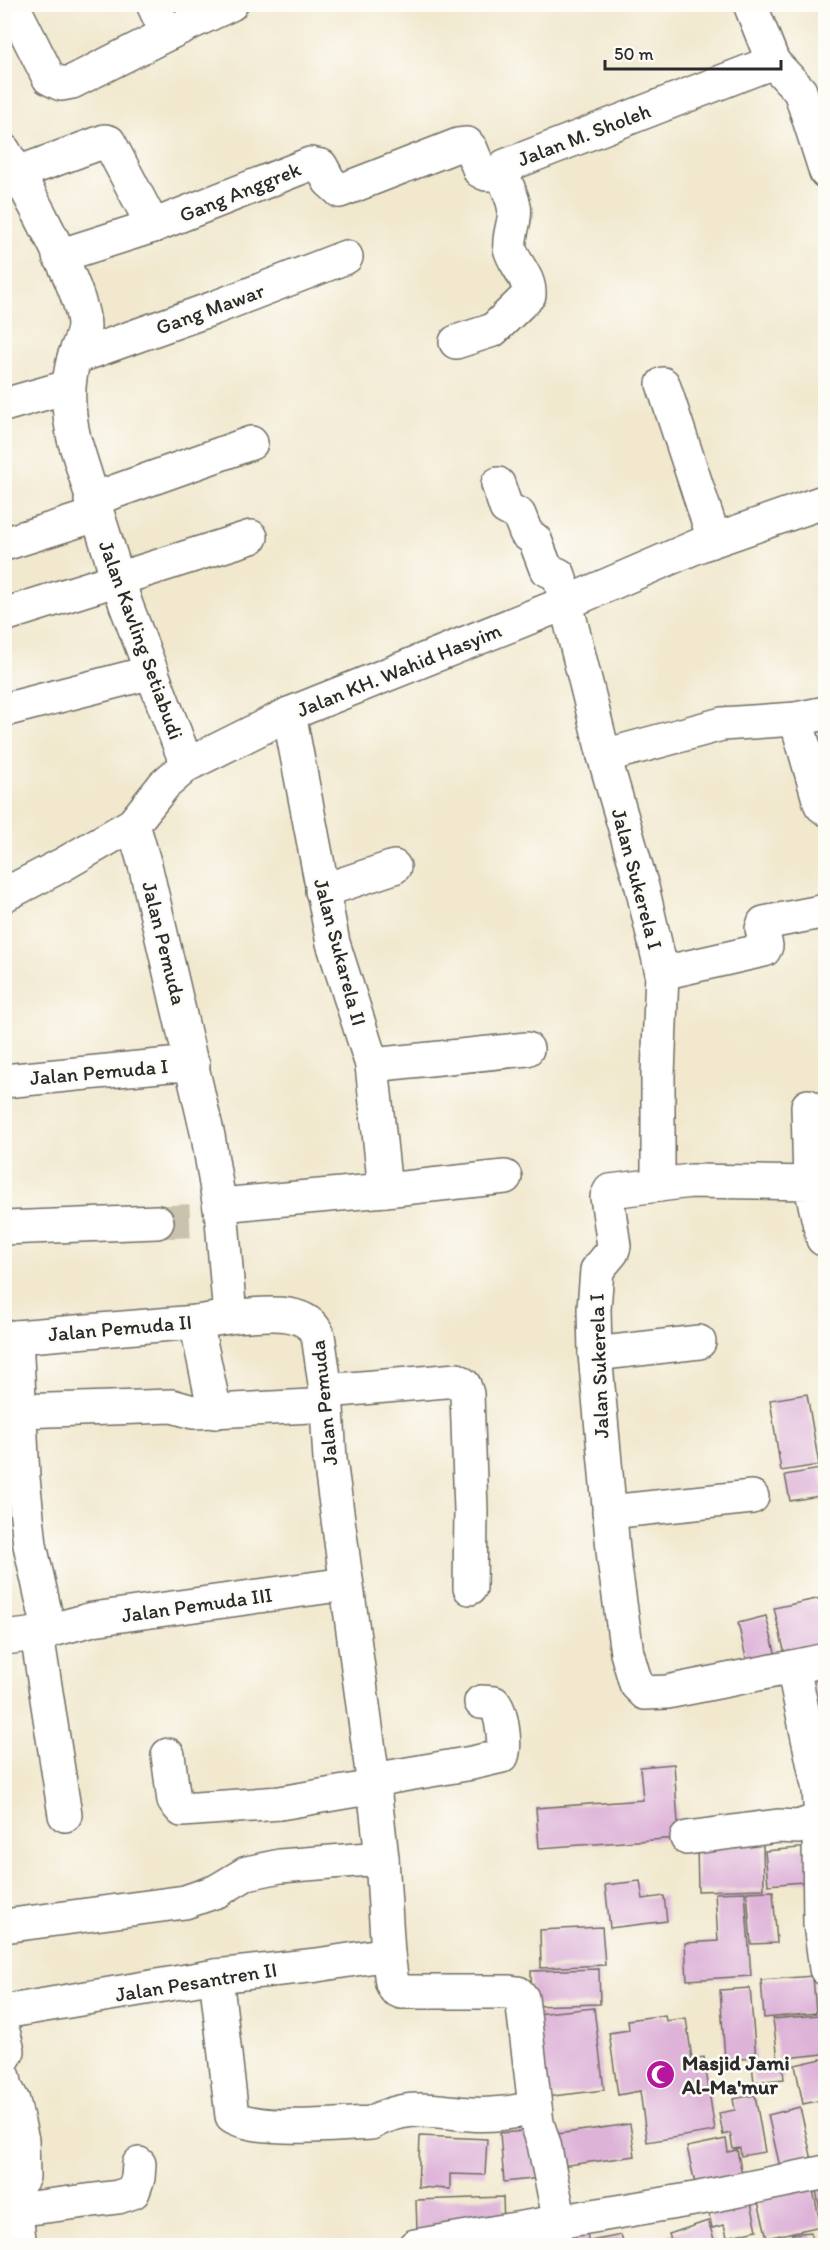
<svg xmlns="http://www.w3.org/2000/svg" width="830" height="2250" viewBox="0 0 830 2250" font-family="Itim,sans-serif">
	<rect width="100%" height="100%" fill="#fdfcf7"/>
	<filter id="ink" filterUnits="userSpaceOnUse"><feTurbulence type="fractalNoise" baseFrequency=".0167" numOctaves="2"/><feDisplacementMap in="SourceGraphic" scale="12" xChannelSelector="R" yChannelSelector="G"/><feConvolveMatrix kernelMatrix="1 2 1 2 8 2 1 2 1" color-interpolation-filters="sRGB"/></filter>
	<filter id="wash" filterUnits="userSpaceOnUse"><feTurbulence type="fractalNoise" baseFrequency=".008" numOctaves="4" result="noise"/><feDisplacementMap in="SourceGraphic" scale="24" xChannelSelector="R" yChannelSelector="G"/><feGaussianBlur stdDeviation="1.35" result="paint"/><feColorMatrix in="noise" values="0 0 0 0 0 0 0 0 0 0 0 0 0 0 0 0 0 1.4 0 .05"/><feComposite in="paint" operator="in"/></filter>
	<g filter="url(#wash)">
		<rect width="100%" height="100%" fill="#f1e8ce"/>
		<g id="blocks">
			<g fill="#deb3d8">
				<path d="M807,1394L819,1465L781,1471L770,1400Z"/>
				<path d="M820,1469L825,1495L790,1501L785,1475Z"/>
				<path d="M821,1598L826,1616V1654L787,1663L774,1608Z"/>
				<path d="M766,1616L778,1664L749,1671L738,1623Z"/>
				<path d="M826,1662V1716L811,1718L803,1672Z"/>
				<path d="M674,1764L679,1838L539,1848L536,1808L643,1800L640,1767Z"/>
				<path d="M763,1844L764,1889L698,1891L697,1845Z"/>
				<path d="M810,1847L813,1881L768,1885L765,1851Z"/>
				<path d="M640,1881L643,1899L664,1896L667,1921L610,1928L605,1885Z"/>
				<path d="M773,1891L777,1943L751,1944L747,1892Z"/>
				<path d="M745,1892L751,1976L687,1980L685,1943L718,1941L715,1893Z"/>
				<path d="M602,1927L605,1965L541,1968L540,1930Z"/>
				<path d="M599,1969L600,2004L532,2006L531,1971Z"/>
				<path d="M813,1976L816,2013L764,2018L761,1980Z"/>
				<path d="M750,1988L756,2058L725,2060L720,1990Z"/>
				<path d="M594,2008L604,2090L545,2097L536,2014Z"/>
				<path d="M665,2015L666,2021L686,2018L692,2059L704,2057L715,2131L647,2142L640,2091L618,2095L609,2033L629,2030L628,2020Z"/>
				<path d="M819,2015L823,2054L778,2059L773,2019Z"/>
				<path d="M826,2058V2099L803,2104L795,2065Z"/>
				<path d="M782,2062L784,2079L754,2082L752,2065Z"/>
				<path d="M755,2095L765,2152L741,2156L740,2148L733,2149L730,2133L723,2135L719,2113L735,2110L733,2099Z"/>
				<path d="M800,2107L812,2160L780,2167L768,2115Z"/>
				<path d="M630,2124L635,2156L561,2166L557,2134Z"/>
				<path d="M537,2130L541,2178L504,2182L500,2133Z"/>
				<path d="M420,2136L487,2139L485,2175L450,2174V2189L418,2187Z"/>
				<path d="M726,2139L728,2152L737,2150L742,2174L695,2184L687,2147Z"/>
				<path d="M826,2184V2218L822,2219L815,2186Z"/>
				<path d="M812,2186L821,2226L767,2238L757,2198Z"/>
				<path d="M749,2194L757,2230L727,2237L724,2225L712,2228L707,2205Z"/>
				<path d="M503,2197L504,2227L417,2230L416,2200Z"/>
				<path d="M708,2221L716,2245L673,2246L669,2234Z"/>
				<path d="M587,2231L589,2246H533L532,2236Z"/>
				<path d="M811,2232L813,2246H793L792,2234Z"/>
				<path d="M621,2235L624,2246H592L591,2241Z"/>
			</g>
		</g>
	</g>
	<g filter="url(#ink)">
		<use href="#blocks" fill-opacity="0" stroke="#706d64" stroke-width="1.5"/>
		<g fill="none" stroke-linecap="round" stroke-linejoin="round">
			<path stroke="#c9c2ad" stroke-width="33" stroke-dasharray="33 16" stroke-linecap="butt" d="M157,1222L215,1220"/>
			<defs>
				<g id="minor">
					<path d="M12,4L49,78L61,84L72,82L167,34L231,4"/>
					<path d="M153,4L167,34"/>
					<path d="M750,4L773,62L800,91L826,172"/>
					<path d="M4,151C24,183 85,293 84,327C83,337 77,348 74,358C66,387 68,410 74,439L126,605L187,765"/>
					<path d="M18,173L105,141L109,142L153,226"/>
					<path d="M59,256L153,226L310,164L321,166L329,181L340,191L458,145L467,144L471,149L480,171L486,174H504"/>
					<path d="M456,342L493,330L529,295C530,276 514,265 510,248C508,234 517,220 514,206C512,194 501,178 505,166L773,62"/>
					<path d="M74,358L214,308L346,257"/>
					<path d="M663,384L714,539"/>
					<path d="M4,405L67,387"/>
					<path d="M498,484L506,508L519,515L526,533L535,540L546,569L559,575L604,756L642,887L662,973L658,1075V1185"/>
					<path d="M91,500L251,443"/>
					<path d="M4,544L96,515"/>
					<path d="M4,615L251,537"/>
					<path d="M4,710L152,672"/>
					<path d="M289,714L333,943L372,1065L385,1190"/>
					<path d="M796,719L818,796L821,805L826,809"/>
					<path d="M604,756L722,724L796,719L826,713"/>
					<path d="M133,824L146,869L208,1136L222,1220L229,1305L236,1316C261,1315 305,1306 318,1335L326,1391L330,1460L374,1787L382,1858L388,1954L392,1983L395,1989L401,1992H510L518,1993L522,1998L537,2123L544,2144L560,2222"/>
					<path d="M322,891L394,867"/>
					<path d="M4,895L62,865L133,824L164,785L187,765L289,714L568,602L700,545L826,501"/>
					<path d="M662,973L764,950L766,946L762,929L764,923L826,911"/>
					<path d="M372,1065L527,1049"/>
					<path d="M4,1081L170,1065H193"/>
					<path d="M808,1106L810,1183"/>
					<path d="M220,1205L385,1190L505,1177"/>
					<path d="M4,1228L157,1222"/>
					<path d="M826,1238L823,1239L810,1183L691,1181L610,1191L607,1197L614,1246L612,1252L597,1270L594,1309L595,1354L614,1560L627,1653L636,1684L645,1693L667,1692L793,1667L819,1790L821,1819L819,1838L820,1924L826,1969"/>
					<path d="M196,1322L215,1412"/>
					<path d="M16,1337L23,1478L30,1545L49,1630"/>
					<path d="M4,1338L196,1322L236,1316"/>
					<path d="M595,1354L699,1342"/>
					<path d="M326,1391L457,1380L464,1385L467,1394L471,1511L470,1588"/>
					<path d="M19,1411L172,1406L193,1412L311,1406L326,1402"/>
					<path d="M609,1512L752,1497"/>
					<path d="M37,1634L65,1815"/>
					<path d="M4,1638L37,1634L93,1619L346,1584"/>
					<path d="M793,1667L826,1660"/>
					<path d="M168,1755L174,1801L182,1810L280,1803L374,1787"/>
					<path d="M373,1780L472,1763L502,1756C506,1745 502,1712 494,1703L481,1702"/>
					<path d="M687,1838L778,1826L798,1827L821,1819"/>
					<path d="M4,1926L185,1902L217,1891L247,1873L280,1866L382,1858"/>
					<path d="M216,1976L232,2116C258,2133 338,2124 371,2123C407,2103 432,2111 470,2114C492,2116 514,2112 535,2108"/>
					<path d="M4,2012L216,1976L317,1965L388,1954"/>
					<path d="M4,2035L8,2051L4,2058"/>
					<path d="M4,2077L6,2088L13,2101L22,2140L23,2177L13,2192L20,2246"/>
					<path d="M15,2210L118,2197L133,2192L138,2178L139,2164"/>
					<path d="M415,2246L700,2198L826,2172"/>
				</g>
			</defs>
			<use href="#minor" stroke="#706d64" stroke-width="36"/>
			<use href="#minor" stroke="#fff" stroke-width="33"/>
		</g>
	</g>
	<defs>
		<symbol id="mosque-disc" viewBox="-11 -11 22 22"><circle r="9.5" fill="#b5179e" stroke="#fdfcf7"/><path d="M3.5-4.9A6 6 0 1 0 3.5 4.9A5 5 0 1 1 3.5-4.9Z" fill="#fff"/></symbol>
	</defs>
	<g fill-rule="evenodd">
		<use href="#mosque-disc" x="644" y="2058" width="33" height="33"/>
	</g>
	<g text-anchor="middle" stroke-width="5" stroke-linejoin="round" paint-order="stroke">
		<g font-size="21" fill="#2b2b2b" stroke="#fdfcf7">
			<text transform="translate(584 135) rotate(-21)" y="7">Jalan M. Sholeh</text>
			<text transform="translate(240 192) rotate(-22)" y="7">Gang Anggrek</text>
			<text transform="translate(210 309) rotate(-20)" y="7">Gang Mawar</text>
			<text transform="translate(141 640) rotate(70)" y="7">Jalan Kavling Setiabudi</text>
			<text transform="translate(399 670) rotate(-22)" y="7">Jalan KH. Wahid Hasyim</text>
			<text transform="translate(637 879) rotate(75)" y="7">Jalan Sukerela I</text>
			<text transform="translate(164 943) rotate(76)" y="7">Jalan Pemuda</text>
			<text transform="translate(340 952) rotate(75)" y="7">Jalan Sukarela II</text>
			<text transform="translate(99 1072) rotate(-5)" y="7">Jalan Pemuda I</text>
			<text transform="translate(120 1328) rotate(-5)" y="7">Jalan Pemuda II</text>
			<text transform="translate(599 1366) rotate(-92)" y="7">Jalan Sukerela I</text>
			<text transform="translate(324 1403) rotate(-96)" y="7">Jalan Pemuda</text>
			<text transform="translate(197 1605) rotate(-8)" y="7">Jalan Pemuda III</text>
			<text transform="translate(196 1982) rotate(-9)" y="7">Jalan Pesantren II</text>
		</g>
		<g font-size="21" font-weight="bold" fill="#2b2b2b" stroke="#fdfcf7" text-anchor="start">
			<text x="682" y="2070">Masjid Jami<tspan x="682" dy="24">Al-Ma'mur</tspan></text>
		</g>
	</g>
	<rect width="830" height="2250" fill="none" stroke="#fdfcf7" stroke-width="24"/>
	<path d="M605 60v9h176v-9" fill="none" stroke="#2b2b2b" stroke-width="3"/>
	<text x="614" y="60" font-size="18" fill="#2b2b2b" stroke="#fdfcf7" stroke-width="4.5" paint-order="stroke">50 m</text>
</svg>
